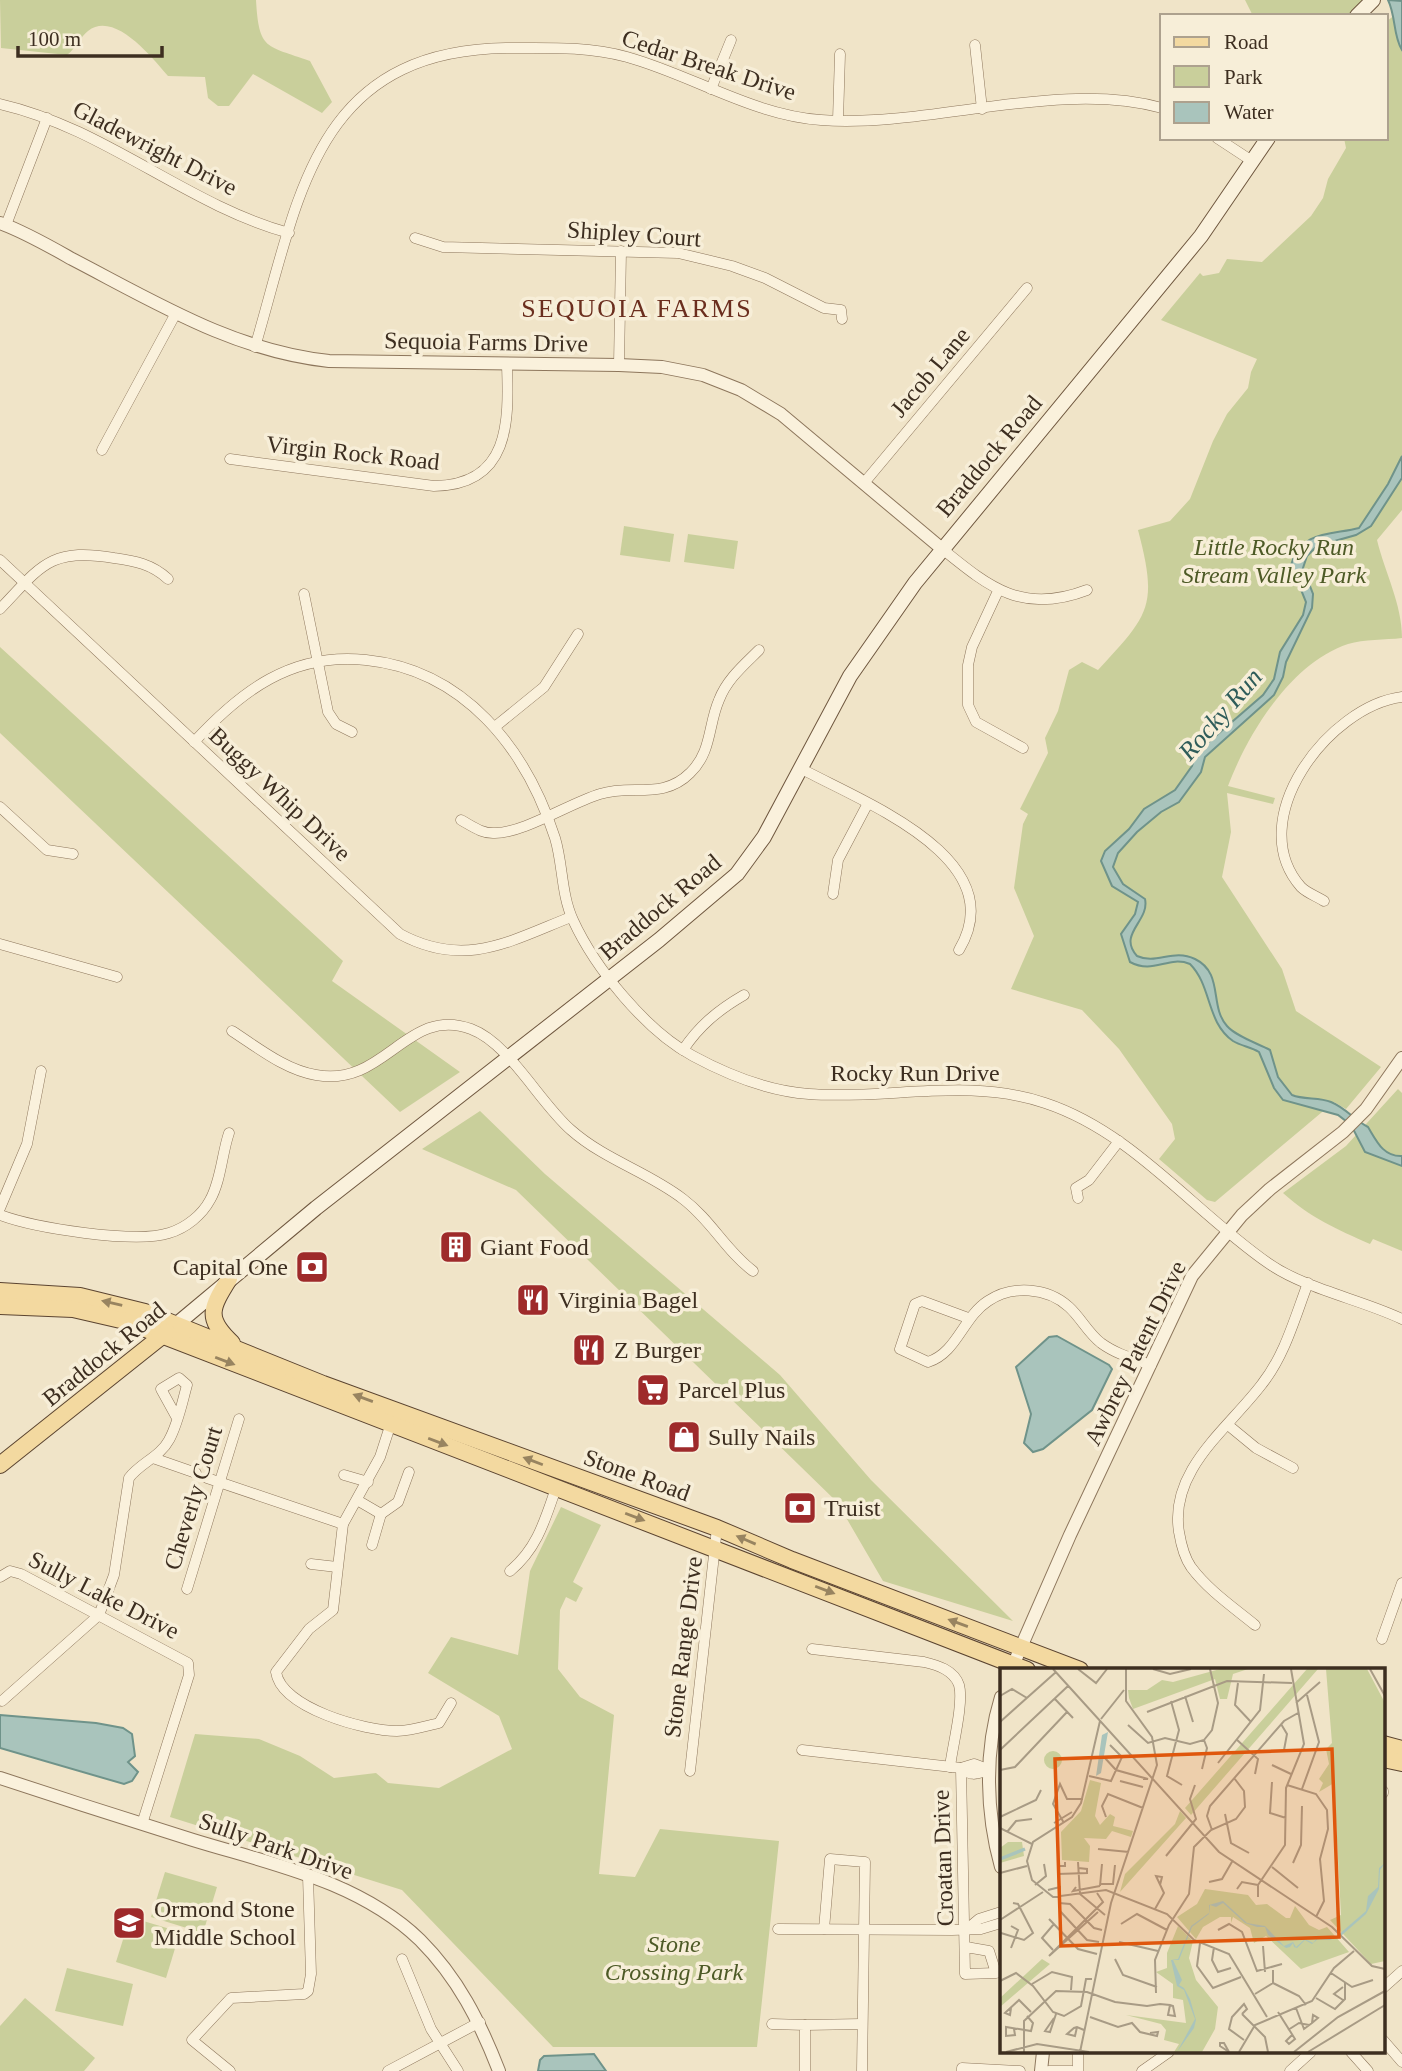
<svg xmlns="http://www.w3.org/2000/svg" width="1402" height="2071" viewBox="0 0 1402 2071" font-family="'Times New Roman',serif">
	<rect width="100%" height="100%" fill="#f0e4c8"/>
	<g fill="#c9cf9b">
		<path d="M0,0H256C259,51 266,45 310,61L332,102L322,113L253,74L229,106H218L208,98L205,77L168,76C153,59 115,10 88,31C81,36 77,47 67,55L1,48Z"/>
		<path d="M1245,0H1364L1349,16H1253Z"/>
		<path d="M1402,9V510L1377,540C1385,573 1402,604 1402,638C1385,640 1364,639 1348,644C1291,663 1248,733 1228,786L1275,798L1273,804L1227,793L1231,832L1222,877L1282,969L1296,1011L1381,1067L1346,1109L1334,1102L1215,1202L1207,1200L1159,1159L1175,1139L1172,1124L1119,1049L1082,1010L1011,989L1034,936L1014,888L1023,824L1028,814L1020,809L1048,753L1045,738L1058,711L1069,670L1082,662L1098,670C1150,614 1158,606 1138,530L1170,521L1190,499L1213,441L1227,414L1248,388L1251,372L1257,359L1161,320L1200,273L1203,276L1219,273L1227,259L1262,262L1311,216L1323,198L1328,179L1346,148L1344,138H1386V22Z"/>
		<path d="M624,526L674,534L670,562L620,555Z"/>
		<path d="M688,534L738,541L734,569L684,562Z"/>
		<path d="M0,647L343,961L332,981L460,1072L400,1112L0,733Z"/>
		<path d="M1398,1089L1402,1093V1251L1373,1239L1370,1244C1336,1229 1311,1218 1283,1193L1346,1146Z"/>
		<path d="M480,1111L545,1174L780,1375L871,1480L1013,1621L883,1581L837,1502L516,1190L422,1149Z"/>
		<path d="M561,1507L601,1525L573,1582L583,1588L576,1602L566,1597L560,1610L558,1669L580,1697L614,1715L599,1874L635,1877L660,1829L779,1841L757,2047H553L402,1890L170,1817L195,1734L259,1739L300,1756L334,1778L376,1773L388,1783L439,1788L512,1749L499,1716L428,1673L451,1637L518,1655L530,1571Z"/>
		<path d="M165,1872L217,1887L203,1933L151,1917Z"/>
		<path d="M130,1917L180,1932L166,1978L116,1962Z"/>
		<path d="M67,1968L133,1984L123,2026L55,2011Z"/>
		<path d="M25,1998L95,2058L84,2071H0V2026Z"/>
	</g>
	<g fill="#a9c4bc" stroke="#6f938a" stroke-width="2">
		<path d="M1388,0L1402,1V50C1393,36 1396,16 1388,0Z"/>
		<path d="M1402,456V478L1371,526L1356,535L1317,546L1307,556L1303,568L1313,594L1312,608L1286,662L1283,677L1274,695L1205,757L1201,772L1179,802L1161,812L1137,832L1118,853L1113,867L1123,884L1145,899C1150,921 1117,934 1137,956C1157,965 1173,948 1195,959C1224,973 1209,1006 1227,1026C1237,1037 1257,1043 1270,1050L1278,1077L1292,1095C1304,1100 1319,1097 1331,1102C1346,1108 1354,1120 1368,1127C1376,1140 1383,1157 1402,1156V1166L1365,1152L1351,1125L1338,1115L1283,1100L1274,1088L1259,1052C1251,1047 1241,1046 1233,1041C1206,1022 1212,986 1190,964C1168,955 1154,975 1130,962L1121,934L1135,914L1138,902L1112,886L1101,861L1105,851L1129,829L1144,809L1175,790L1192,766L1196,753L1263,695L1274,679L1280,652L1303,615L1306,602L1291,565C1300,530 1333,535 1359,528L1388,484Z"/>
		<path d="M1057,1336L1109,1365L1112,1369L1092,1410L1043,1449L1033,1452L1024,1443L1031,1414L1016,1367L1049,1337Z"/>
		<path d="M0,1715L96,1723L123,1728L132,1734L135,1756L128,1762L138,1772L132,1781L124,1784L0,1748Z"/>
		<path d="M594,2054L606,2071H538L540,2060L544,2056Z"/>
	</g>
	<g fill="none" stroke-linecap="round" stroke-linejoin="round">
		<defs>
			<g id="minor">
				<path d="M975,45L982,109"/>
				<path d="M711,89L731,40"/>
				<path d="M0,104C105,128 187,205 289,233"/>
				<path d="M838,120L840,54"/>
				<path d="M1217,138L1252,161"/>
				<path d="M6,225L47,118"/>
				<path d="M415,238L443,247L678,253L732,266L765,278L824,308L841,310L842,319"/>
				<path d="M255,347C299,199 313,51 506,48C546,48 587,46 627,57C692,75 752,115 821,120C930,128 1059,79 1162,108"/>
				<path d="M619,365L621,251"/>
				<path d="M102,450L176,313"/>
				<path d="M230,459L434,486C510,485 509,422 507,365"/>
				<path d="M864,483L1027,288"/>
				<path d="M941,548C989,587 1022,615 1087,590"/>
				<path d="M0,560L400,934C465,969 510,941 571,917"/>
				<path d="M998,591L972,647L968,665V705L976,722L1023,748"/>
				<path d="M304,594L328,712L336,724L352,732"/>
				<path d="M0,609C41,566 50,547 114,558C135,561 152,564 168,579"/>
				<path d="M496,726L544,687L578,634"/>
				<path d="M194,742C241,691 292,652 366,660C464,670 526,748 555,838C563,864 561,894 573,920C595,968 646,1031 693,1056C728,1075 769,1091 809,1094C888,1100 968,1077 1045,1103C1133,1132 1193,1211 1268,1263C1305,1289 1360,1299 1402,1319"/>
				<path d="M800,768C862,802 1014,858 959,950"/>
				<path d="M0,807L47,850L73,854"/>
				<path d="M461,820C472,826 482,834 495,833C524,833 570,803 600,794C632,784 663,800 690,773C712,752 708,725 719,700C727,679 744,665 759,650"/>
				<path d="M833,894L838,860L867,805"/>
				<path d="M1324,901C1316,896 1307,893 1301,887C1242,820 1329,706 1402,697"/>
				<path d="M0,944L117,977"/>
				<path d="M232,1031C257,1047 285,1070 316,1075C385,1088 407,1005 471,1029C509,1043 539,1102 571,1130C605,1160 648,1172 683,1199C711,1220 726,1251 753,1271"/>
				<path d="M683,1050C699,1026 718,1010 744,995"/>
				<path d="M1078,1198L1076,1188L1089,1180L1119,1141"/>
				<path d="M0,1208L27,1144L41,1071"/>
				<path d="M0,1215C34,1228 136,1244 169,1233C186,1228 202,1215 210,1200C221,1181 222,1153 229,1133"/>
				<path d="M968,1318L922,1301L915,1304L900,1349L928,1362C957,1353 963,1317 988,1301C1012,1285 1047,1287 1069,1307C1081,1318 1088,1333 1101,1343C1116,1354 1134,1359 1151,1365"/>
				<path d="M392,1420L380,1457L343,1524L333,1610L309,1629L276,1672C281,1708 365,1731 397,1731C410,1731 426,1726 439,1723L451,1703"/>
				<path d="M1228,1425L1256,1448L1293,1468"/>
				<path d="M153,1458L196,1473"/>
				<path d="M344,1475L368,1482"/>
				<path d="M207,1478L343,1524"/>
				<path d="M357,1500L381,1514L398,1502L409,1472"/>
				<path d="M372,1545L381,1514"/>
				<path d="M311,1564L337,1567"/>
				<path d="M510,1571C537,1549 545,1520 556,1488"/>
				<path d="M0,1577L10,1571L21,1574L188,1663L189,1675L142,1824"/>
				<path d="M187,1589L239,1419"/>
				<path d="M1255,1625C1233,1607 1208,1590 1191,1567C1184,1557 1181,1544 1179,1532C1169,1470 1228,1429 1262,1384C1285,1355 1295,1317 1308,1283"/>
				<path d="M1382,1639L1402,1583"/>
				<path d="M812,1649L924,1662C937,1665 954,1670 959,1685C964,1703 952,1748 950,1767"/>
				<path d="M2,1701L99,1615L114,1575L129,1478C140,1463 160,1457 169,1440C178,1424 182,1403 187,1385L179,1378L161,1389L177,1418"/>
				<path d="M802,1750L961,1768L974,1764L990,1770"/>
				<path d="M961,1768L965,1974L996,1973L989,1951L966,1947"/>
				<path d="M961,1768C971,1777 977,1774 989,1770"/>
				<path d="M690,1771L717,1528"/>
				<path d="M1383,1793V1791"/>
				<path d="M778,1929L952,1930L981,1929L1001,1923"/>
				<path d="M824,1929L830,1859L865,1862L862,2071"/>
				<path d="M967,1929L979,1919L1001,1912"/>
				<path d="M402,1959L431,2029L458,2071"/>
				<path d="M1383,1988L1402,1971"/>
				<path d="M772,2024L805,2025V2071"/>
				<path d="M805,2025L862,2024"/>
				<path d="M1383,2040L1402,2062"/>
				<path d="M1078,2052V2071"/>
				<path d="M1351,2052L1368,2071"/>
				<path d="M230,2071L192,2040L231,1998L304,1994L308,1991L311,1974L308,1876"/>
				<path d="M388,2071L480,2022"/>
				<path d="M962,2071V2068L1020,2071"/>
				<path d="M1049,2071H1072"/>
				<path d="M1142,2071L1169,2052"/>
				<path d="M1290,2071L1311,2052"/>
			</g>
			<g id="tertiary">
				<path d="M0,223C25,232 49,246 72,259C155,302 234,351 329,361L619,365L662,367L703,375L741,390L781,414L941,548"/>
				<path d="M1011,1670L1070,1535L1192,1276L1242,1215L1270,1189L1343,1132L1366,1109L1402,1058"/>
				<path d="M1001,1697C984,1752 986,1813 1001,1867"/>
				<path d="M0,1778C64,1799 129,1820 193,1840C271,1864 359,1881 420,1940C458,1978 480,2022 499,2071"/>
				<path d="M1041,2071L1043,2052"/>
			</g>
			<g id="secondary">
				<path d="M1357,16L1373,0"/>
				<path d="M177,1324L316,1208L659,940L737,874L764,837L850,676L915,583L1201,236L1268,138"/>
			</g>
			<g id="primary">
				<path d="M229,1279C211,1308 205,1318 232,1343"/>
				<path d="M0,1291L80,1296L145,1312L323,1384L717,1528L792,1560L1080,1670"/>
				<path d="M0,1306L73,1309L125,1321L1027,1670"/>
				<path d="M0,1465L167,1332"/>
				<path d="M1383,1744L1402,1749"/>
				<path d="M1383,1759L1402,1763"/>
			</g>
		</defs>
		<use href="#minor" stroke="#8d765c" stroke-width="11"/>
		<use href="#tertiary" stroke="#8d765c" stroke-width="14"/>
		<use href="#secondary" stroke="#6f573f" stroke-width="16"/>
		<use href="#primary" stroke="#5b4430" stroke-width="18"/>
		<use href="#minor" stroke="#faf1dc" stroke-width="10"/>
		<use href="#tertiary" stroke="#faf1dc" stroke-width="12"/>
		<use href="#secondary" stroke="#faf1dc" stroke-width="14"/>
		<use href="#primary" stroke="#f3d9a0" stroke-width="16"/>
	</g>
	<defs><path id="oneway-solid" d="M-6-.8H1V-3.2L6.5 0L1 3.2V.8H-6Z" transform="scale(1.75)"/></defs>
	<g fill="#988460">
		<use href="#oneway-solid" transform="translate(112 1303) rotate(-167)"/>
		<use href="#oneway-solid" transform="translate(225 1361) rotate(21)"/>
		<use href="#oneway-solid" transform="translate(363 1398) rotate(-160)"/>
		<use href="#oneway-solid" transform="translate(438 1442) rotate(21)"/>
		<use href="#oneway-solid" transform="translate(533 1461) rotate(-159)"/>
		<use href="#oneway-solid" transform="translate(635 1517) rotate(21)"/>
		<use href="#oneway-solid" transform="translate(746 1540) rotate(-157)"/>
		<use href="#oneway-solid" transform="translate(825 1590) rotate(21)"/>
		<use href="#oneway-solid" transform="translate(958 1623) rotate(-160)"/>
	</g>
	<defs>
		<symbol id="building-square" viewBox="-11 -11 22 22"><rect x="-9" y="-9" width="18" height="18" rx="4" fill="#9e2a2b" stroke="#f7eed8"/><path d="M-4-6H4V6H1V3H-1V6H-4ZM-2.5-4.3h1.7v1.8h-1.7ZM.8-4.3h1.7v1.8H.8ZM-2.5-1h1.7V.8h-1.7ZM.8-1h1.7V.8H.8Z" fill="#fff"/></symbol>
		<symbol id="bank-square" viewBox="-11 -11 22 22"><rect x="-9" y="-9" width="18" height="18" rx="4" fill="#9e2a2b" stroke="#f7eed8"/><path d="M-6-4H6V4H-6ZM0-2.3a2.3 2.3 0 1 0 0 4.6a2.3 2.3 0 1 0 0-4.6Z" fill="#fff"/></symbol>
		<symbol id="restaurant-square" viewBox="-11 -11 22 22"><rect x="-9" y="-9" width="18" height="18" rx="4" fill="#9e2a2b" stroke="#f7eed8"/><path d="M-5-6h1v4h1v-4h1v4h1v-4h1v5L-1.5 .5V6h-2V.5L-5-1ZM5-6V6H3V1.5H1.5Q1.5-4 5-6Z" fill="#fff"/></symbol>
		<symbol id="supermarket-square" viewBox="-11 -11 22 22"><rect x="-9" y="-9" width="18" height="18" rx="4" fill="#9e2a2b" stroke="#f7eed8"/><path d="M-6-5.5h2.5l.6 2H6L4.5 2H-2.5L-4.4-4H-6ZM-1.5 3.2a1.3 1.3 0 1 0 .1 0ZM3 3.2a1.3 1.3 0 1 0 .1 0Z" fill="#fff"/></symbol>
		<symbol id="shop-square" viewBox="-11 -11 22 22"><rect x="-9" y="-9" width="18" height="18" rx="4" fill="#9e2a2b" stroke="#f7eed8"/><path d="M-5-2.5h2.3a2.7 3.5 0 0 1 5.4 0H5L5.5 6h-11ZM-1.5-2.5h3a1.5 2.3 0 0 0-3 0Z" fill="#fff"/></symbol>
		<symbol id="school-square" viewBox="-11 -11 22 22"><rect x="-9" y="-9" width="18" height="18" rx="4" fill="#9e2a2b" stroke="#f7eed8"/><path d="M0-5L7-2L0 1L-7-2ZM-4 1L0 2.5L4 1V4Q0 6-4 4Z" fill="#fff"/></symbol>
	</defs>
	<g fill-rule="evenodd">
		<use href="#building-square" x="437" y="1228" width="38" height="38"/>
		<use href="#bank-square" x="293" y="1248" width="38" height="38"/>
		<use href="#restaurant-square" x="514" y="1281" width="38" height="38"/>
		<use href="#restaurant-square" x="570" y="1331" width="38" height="38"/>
		<use href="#supermarket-square" x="634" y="1371" width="38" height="38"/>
		<use href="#shop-square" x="665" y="1418" width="38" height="38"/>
		<use href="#bank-square" x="781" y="1489" width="38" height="38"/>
		<use href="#school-square" x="110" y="1904" width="38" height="38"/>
	</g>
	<g text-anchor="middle" stroke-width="7" stroke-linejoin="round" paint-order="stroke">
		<g font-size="24" fill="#3d2e20" stroke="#f7eed8">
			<text transform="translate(709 65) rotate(18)" y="8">Cedar Break Drive</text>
			<text transform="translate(155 148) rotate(27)" y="8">Gladewright Drive</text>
			<text transform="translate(634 234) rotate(4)" y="8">Shipley Court</text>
			<text transform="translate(486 342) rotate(1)" y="8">Sequoia Farms Drive</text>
			<text transform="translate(930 372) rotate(-50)" y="8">Jacob Lane</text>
			<text transform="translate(353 453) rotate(6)" y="8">Virgin Rock Road</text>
			<text transform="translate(989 456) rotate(-50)" y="8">Braddock Road</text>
			<text transform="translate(280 794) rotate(43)" y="8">Buggy Whip Drive</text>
			<text transform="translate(660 907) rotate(-40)" y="8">Braddock Road</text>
			<text x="915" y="1081">Rocky Run Drive</text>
			<text transform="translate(1135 1353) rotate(-64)" y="8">Awbrey Patent Drive</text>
			<text transform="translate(104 1354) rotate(-39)" y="8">Braddock Road</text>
			<text transform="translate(637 1475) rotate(20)" y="8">Stone Road</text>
			<text transform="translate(193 1498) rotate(-73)" y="8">Cheverly Court</text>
			<text transform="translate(104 1595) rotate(27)" y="8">Sully Lake Drive</text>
			<text transform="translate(683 1647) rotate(-83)" y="8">Stone Range Drive</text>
			<text transform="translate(276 1846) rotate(19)" y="8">Sully Park Drive</text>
			<text transform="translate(943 1858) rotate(-92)" y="8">Croatan Drive</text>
		</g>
		<g font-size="24" font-style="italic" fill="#4d5a26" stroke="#f7eed8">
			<text x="1274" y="555">Little Rocky Run<tspan x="1274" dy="28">Stream Valley Park</tspan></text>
			<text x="674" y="1952">Stone<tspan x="674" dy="28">Crossing Park</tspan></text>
		</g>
		<g font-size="24" fill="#3d2e20" stroke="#f7eed8" text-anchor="start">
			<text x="480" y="1255">Giant Food</text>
			<text x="288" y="1275" text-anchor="end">Capital One</text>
			<text x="558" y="1308">Virginia Bagel</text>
			<text x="614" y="1358">Z Burger</text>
			<text x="678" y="1398">Parcel Plus</text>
			<text x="708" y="1445">Sully Nails</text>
			<text x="824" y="1516">Truist</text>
			<text x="154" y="1917">Ormond Stone<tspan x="154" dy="28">Middle School</tspan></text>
		</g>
		<g font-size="26" letter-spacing="2" fill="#6b2e1e" stroke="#f7eed8">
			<text x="637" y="317">SEQUOIA FARMS</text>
		</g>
		<g font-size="26" font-style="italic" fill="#2f5d5a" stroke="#f7eed8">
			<text transform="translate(1220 714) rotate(-49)" y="9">Rocky Run</text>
		</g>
	</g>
	<g transform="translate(1000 1668)">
		<rect width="385" height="385" fill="#f0e4c8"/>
		<path d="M220,1H248L233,6L227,31H220L215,11L133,41L129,30L128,22H147L162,12L173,14ZM307,1H318L191,147L185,140ZM326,1H367L385,35V293L371,296L330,252L341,247L334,115L319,124L323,115L319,111L329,96L326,81L332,75ZM44 92a9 9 0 1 1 18 0a9 9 0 1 1-18 0ZM90,112L101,115L95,148L100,157L110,146L115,149L113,158L133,163L131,169L112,163L106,171L84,170L90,178L89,194L62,192L61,164L81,143ZM180,143L186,150L120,224L125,206L175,156ZM8,174H22L24,188L0,195V180ZM205,221L248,227L256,237L267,236L286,250H290L295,238L309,257L319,262L327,259L349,284L301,301L266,268L254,275L250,260L233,249L231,255V249H220L203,259L196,271L177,249L197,236ZM178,258L193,273L189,290L196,312L218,339L215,361L202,384H174L179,376L164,372L166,362L161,356L126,347L186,355L183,332L173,330V316L156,304L167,300V285ZM42,291L50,296L0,339V330Z" fill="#c9cf9b"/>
		<path d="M108,64L101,105L96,108L102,67ZM385,195L380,202L379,221L366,246L342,267L330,272L318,271L312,276L305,272L297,280L294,279L293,275L290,279L286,280L268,267L265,259H257L245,255L223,235L216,239L210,237L209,246L192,259L179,292H173L182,312L179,317L184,320L190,331L196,352L194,360L177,384L195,351L184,322L177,318L171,292L178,291L191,258L209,245V237L223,233L247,255L265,258L284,278L293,274L296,279L305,271L313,275L317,270L337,268L366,243L368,228L378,219L379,200Z" fill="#a9c4bc"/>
		<path fill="none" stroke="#a9c4bc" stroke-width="3.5" d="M0,191L25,181"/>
		<path fill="none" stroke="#a89b85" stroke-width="2" d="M53,1L219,184L332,259L372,298L385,301M78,1L96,15L107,1M153,1L170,6L191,1M370,1L385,28M238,15L235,37L251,54M0,28L12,21L27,30M185,28L193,54M54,30L73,50M171,33L179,62L167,108L182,117M296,35L320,14M147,44L227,13L292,15M101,51L124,22M100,53L81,135L72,149L33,174L27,193L32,212L53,229L106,222L167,246L194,272L229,286L267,349M0,54L56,4M281,56L287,66L284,82M128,57L148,75L165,70L190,76L204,72L212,62L218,35L210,1M236,71L258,91L255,106M0,82L68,18M104,89L116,102L148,111H143M218,95L260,42L264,6M272,97L291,106M202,101L207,80L204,72M0,102L15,99L67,44M89,108L111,113L122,89L110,77M120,113L143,119M272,114L270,145L286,150M287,117L316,126L327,142L328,161L320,191L324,233L316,249M302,121L319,74L307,27M225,146L231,175L249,185M0,149L36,132L41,122M106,149L102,138L108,126L143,140M54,155L72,144M64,155L53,136L60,116L67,131H83M0,160L32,176M212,162L207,148L210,138L284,53L298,45M7,164L16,153L32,151M98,181L129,184M166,188L196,151L190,131L195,117M65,194V198H58V206L87,205V201L78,200M78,194L80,226L105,247M293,195L301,177L302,138M272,199L298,220M0,205L27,198M209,214L222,211L233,192M100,216H113L115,197M35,217L46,208L44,196M100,218L102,196M76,219L73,223L100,218M237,221L242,214L258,217M48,222L60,219V243L87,272L99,274M97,225L103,234L49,288L98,244M258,229V217L285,177L286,120L304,76L291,1M59,235L70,236L94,260L102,262M155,241L164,225L156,208L162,209L160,217M49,251L78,281L97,286M0,252L43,224M121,256L137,246L167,262M11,258L18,262L11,280M218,262L229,256L242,264L257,303L282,296M1,265L24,272L33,265L18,236L13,235M119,274L158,283M200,275L197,298L213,320L241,309M263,278L265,304M214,279L212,292L218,304L231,300M53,282L42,270L54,256M115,291L123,307L157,319M331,305L352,319L373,312M0,313L16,305L33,318L53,344L64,348L81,338L86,311H92M273,315L299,328L306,337M32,316L52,304L72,309L71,322M343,319L334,326L343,332M156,325L155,292L169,257L189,226L194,179L211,162L236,151L245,139L244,123L234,110M255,326L273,315V302M316,330L335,341L345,331V315M11,340L10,347L5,345L19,332L31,344M296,340L304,361L312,355L318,350L313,347L312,355M278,344L295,371L289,376L286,373L292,367M242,346L247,341L244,336L232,349L229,361L244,372M242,346L265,369L268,384M90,349L118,359L132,355L140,364L157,368L158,364L150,365M54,350L45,363L50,364L56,346M77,359L75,368L67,366L74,360L77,359L84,362M14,361L15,367L6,368V359L31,363L33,355L27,348M288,362L299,355L309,357M220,375H224L229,384L220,378ZM6,384L37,376L89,384M24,384V353L56,323L87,324L115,334L147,338L160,336L170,337L173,338L175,348L168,347L170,337M80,384L111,235L157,97L152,69L126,33V1M239,384L255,357L312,333L334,300L354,283M294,384L338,349L385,323M308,384L385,337"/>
		<path fill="#df570d" fill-opacity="0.15" stroke="#df570d" stroke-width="3.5" d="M332,81L339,269L61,278L55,91Z"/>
		<rect width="385" height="385" fill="none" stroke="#3d2e20" stroke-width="3.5"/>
	</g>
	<rect x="1160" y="14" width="228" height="126" fill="#f7eed8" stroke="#ada18e" stroke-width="2"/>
	<rect x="1174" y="37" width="35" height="10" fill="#f3d9a0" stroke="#ada18e" stroke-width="2"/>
	<text x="1224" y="49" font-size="21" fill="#3d2e20">Road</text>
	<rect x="1174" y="66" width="35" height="21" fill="#c9cf9b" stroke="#ada18e" stroke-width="2"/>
	<text x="1224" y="84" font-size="21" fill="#3d2e20">Park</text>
	<rect x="1174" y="102" width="35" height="21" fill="#a9c4bc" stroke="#ada18e" stroke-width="2"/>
	<text x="1224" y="119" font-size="21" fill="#3d2e20">Water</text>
	<path d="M18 46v10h144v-10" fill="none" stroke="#3d2e20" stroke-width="3.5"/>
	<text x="28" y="46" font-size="21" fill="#3d2e20" stroke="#f7eed8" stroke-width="5" paint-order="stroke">100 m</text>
</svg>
